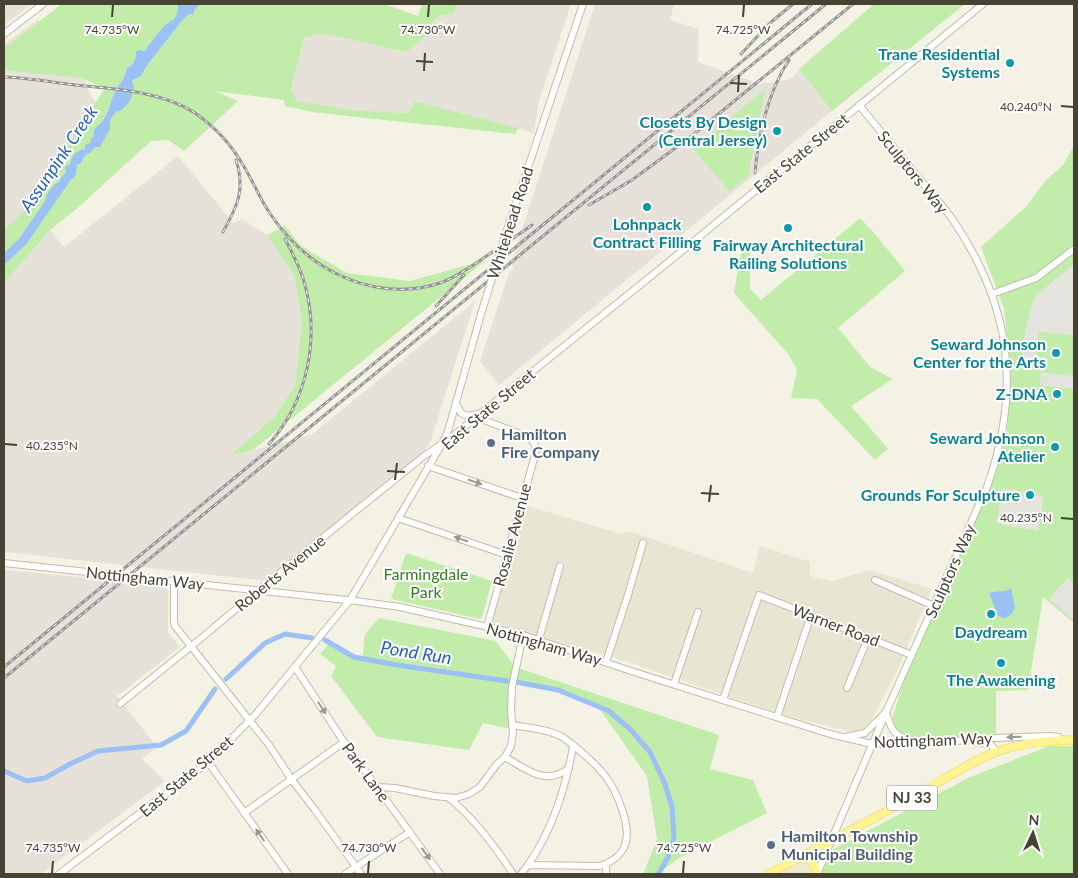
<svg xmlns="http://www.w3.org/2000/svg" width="1078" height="878" viewBox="0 0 1078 878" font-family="Lato,sans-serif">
	<rect width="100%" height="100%" fill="#f4f2e5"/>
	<path fill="#e8e5d2" d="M524,505L618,533L632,532L753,573L760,546L810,562V576L831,581L870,570L932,589L897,671L871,721L858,733L843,730L774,712L625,661L492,623Z"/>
	<g fill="#e6e2da">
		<path d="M4,4H32L4,25Z"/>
		<path d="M457,4H571L539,101L534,133L415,101L408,113L350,110L297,101L291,90L304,37H310L316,34L335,36L405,52L424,37L434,20L441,15L454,13Z"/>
		<path d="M595,4H674L670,20L699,29L698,62L760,84L791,79L799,69L832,111L499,385L480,361L509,273L514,269L511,264Z"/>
		<path d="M38,20L82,74L92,97L96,102L30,205L4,230V44Z"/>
		<path d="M178,156L233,223L242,219L267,235L294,275L302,322L295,385L275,416L231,456L311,435L475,301L431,440L418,461L268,581L4,552V283L50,230L64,247Z"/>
		<path d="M4,570L168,585V632L180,647L117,696L157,747L142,759L165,781L41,874H4Z"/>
	</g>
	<path fill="#eeebcd" d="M803,860H806L812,868L810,874H774Z"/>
	<g fill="#c2ecaa">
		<path d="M62,4H180L178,5L177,14L174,20L164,26L147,47L145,51L136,52C136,59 134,65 127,68C125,79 120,82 115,92C107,109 110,115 94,129C92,148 81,150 70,164C65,171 61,181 57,189L66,185L76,175L77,165L80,164L86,154L90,153L110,120L116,112L132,80L141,76L148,64L181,22L189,14L193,15L195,9L200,4H384L418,16L422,4H457L454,13L441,15L435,20L424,37L412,48L405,52L335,36L316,34L310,37H304L291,90L297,101L350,110L408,113L415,101L518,128L515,134L338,115L312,112L285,106L284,100L215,91L238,101L184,151L168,140L151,141L81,205L50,230L4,283V230L30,205L105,88L81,78L4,70V48Z"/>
		<path d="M874,4H965L832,111L799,69Z"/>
		<path d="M765,89L748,177L729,191L693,149Z"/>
		<path d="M1074,146V623L1043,597L1028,690L996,691V736L911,737L905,736L898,732L894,727L892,720L902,686L996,472L1007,431L1011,377L1009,353L1004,309L981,247L1027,206L1045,181L1063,165Z"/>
		<path d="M860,218L875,234L905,271L838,328L870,367L893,379L851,406L888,449L875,460L817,399L791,398L797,370L789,355L734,293L741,253L750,242V289L761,300Z"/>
		<path d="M285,226L301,246L347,273L410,281L486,260L253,450L230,456L275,416L295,385L302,322L294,275L267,235Z"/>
		<path d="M406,553L492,581L482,618L480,619L391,599Z"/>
		<path d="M379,618L496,641L515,667L719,735L710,769L753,780L767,813L681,857L657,874H640L644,872L657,839L647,776L599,708L553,688L512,684L511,729L483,723L469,750L377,737L331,676L336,666L320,654L330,642L362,660L365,634Z"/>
		<path d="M1049,746H1074V874H815L824,854L968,778Z"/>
	</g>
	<g fill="#e4e3dd">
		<path d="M1074,264V335L1039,332L1034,370L1021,368L1025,332L1032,304L1035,296Z"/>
		<path d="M1041,372L1074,376V389L1040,385Z"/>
		<path d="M1003,488L1044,496L1038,531L996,523Z"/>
		<path d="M1067,578L1074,584V621L1049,599Z"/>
	</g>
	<g fill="#9cc1f6">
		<path d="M180,4H200L195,9L193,15L189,14L181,22L148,64L141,76L132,80L134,88L130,101L122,110L116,112L110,120V129L100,147H95L90,153L86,154L80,164L77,165L76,175L66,185L57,189L48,200L46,197C49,190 53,184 60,182L66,171L65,167L70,164C72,155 76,151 85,149V145L90,143L91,138L93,137L94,129C110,116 107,109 115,92C120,82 125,79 127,68C134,65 136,59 136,52L139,50L145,51L147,47L164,26L174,19L177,14L178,5Z"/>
		<path d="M1011,588L1015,607L1012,614L1006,618H1003L998,616L989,593C997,590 1005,593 1011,588Z"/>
	</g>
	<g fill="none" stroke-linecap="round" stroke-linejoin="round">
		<g stroke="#9cc1f6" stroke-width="5">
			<path d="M325,640L354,657L397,665L507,681"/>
			<path d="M226,679L265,643L285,634L312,638"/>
			<path d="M516,682L558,690L609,711L631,730L650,752L665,784L672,807L674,837L668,857L659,873L657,874"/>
			<path d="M4,771L27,781L45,778L70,764L98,751L161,745L186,731L215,689"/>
		</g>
		<path stroke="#9cc1f6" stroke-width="9" d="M4,259L23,241L66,179"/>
		<defs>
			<g id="minor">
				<path d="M4,34L43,4"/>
				<path d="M507,230L583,4"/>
				<path d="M992,294L1036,278L1074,249"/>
				<path d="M456,404L461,413L467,416L478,414"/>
				<path d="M476,417L528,437C535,442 537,447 535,455L487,627"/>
				<path d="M428,466L522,498"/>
				<path d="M398,518L507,555"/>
				<path d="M4,563L356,601L400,607L523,635L634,672L830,734L872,744L955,741L994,738L1050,736L1059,737L1062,740"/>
				<path d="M875,580L934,606"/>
				<path d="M174,581V621L175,626L269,745L292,780L315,810L361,874"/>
				<path d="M539,639L560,566"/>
				<path d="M606,662L628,595L643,543"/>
				<path d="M295,667L342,739L440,874"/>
				<path d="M674,684L698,612"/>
				<path d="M847,688L868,638"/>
				<path d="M723,700L759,595L912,655"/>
				<path d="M120,704L205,635L243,603L357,510L424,456L449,439L666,264L983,4"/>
				<path d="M777,717L811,615"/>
				<path d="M512,725C529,728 549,729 564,738C577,748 596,764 606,777C617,792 632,827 625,845C621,856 610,863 599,866L528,865L521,874"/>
				<path d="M845,737L865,733L886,712C891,730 893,733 909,742"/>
				<path d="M974,742L990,744L997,752"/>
				<path d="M505,757C526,769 546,787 569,768"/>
				<path d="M208,762L288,874"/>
				<path d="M377,787L395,788L434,796L456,798L469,794L480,787L497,764L505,757L511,746L513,733L511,709L512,687L523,635"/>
				<path d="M449,798C475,819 495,846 513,874"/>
				<path d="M244,813L344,742"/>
				<path d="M528,865C553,829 565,789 573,747"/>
				<path d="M59,874L208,762L255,715L350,600L442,444L448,431L481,314"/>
				<path d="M345,874L410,832"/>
				<path d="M606,874V864"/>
				<path d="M817,874L886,712L987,487C1022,388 1011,306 953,220C944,207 932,194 922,182C901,156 880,131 859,105"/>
			</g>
			<g id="major">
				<path d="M802,856C812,860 815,864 817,874"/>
				<path d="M768,874C812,851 858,827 902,803C933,787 963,765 996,752C1017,744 1051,740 1074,740"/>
			</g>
		</defs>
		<use href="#minor" stroke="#c0bca7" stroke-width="8"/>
		<use href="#major" stroke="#edda5a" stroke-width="9"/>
		<use href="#minor" stroke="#fff" stroke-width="6"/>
		<use href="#major" stroke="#fff392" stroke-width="8"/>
		<defs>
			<g id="rail">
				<path d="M741,54L770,23L793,4"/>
				<path d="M4,77C28,78 51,82 75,85C114,89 162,91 195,113C215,127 231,144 243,165C253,181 260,199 271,215C297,253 330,278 376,287C398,291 419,290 440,283C456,277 471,267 485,257C501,246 517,236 532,225"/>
				<path d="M755,173C758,137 768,91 789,60"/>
				<path d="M589,205L632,180L689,138L853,4"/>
				<path d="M223,232C237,207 246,189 236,160"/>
				<path d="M436,306L464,275"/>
				<path d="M269,444C307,401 320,340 305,285C301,269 293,254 285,239"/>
				<path d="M4,667L812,4"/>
				<path d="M4,678L826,4"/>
			</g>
		</defs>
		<use href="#rail" stroke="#959595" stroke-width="3"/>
		<use href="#rail" stroke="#fff" stroke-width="1" stroke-dasharray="4" stroke-linecap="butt"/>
		<defs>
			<path id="minor-bridge" d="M481,314L507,230"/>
		</defs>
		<use href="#minor-bridge" stroke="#c0bca7" stroke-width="8" stroke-linecap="butt"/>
		<use href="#minor-bridge" stroke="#fff" stroke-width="6"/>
	</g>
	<defs><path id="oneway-solid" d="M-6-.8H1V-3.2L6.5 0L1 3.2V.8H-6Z" transform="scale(1.25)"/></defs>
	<g fill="#9a988f">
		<use href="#oneway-solid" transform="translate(475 482) rotate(19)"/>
		<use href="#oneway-solid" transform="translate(461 539) rotate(-161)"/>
		<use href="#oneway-solid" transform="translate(322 708) rotate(57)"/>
		<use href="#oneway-solid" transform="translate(1014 737) rotate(178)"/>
		<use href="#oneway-solid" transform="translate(260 835) rotate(-125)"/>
		<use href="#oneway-solid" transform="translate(426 854) rotate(54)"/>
	</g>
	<path fill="none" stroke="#474334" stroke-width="2" d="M112,17L113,5M428,17L429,5M743,17L744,5M416,61L433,62M424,71L425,53M730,83L747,84M738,92L739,75M1061,106L1073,107M5,444L17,445M387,471L405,472M395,480L397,463M701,493L719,494M709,502L711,485M1061,518L1073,519M52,873L53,861M368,873L369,861M683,873L684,861"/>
	<g fill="#0f9aa8" stroke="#fff" stroke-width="2">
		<circle cx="1010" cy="63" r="5"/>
		<circle cx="777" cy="131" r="5"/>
		<circle cx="647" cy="207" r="5"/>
		<circle cx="788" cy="228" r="5"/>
		<circle cx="1056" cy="353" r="5"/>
		<circle cx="1057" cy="394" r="5"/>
		<circle cx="1055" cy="447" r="5"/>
		<circle cx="1030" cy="495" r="5"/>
		<circle cx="991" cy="614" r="5"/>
		<circle cx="1001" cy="663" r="5"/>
	</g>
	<g fill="#5c6f8a" stroke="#fff" stroke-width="2">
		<circle cx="491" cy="443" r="5"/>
		<circle cx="771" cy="845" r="5"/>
	</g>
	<g text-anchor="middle" stroke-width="4" stroke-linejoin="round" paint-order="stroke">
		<rect fill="#fff" stroke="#7e7b71" stroke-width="1" x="887" y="785.5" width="50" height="25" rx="4"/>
		<g font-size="15" font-weight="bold" fill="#474334">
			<text x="912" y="803">NJ 33</text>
		</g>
		<g font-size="16" font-weight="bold" fill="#0d838f" stroke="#fff" text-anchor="end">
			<text x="1000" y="60">Trane Residential<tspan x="1000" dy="18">Systems</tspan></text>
			<text x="767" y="128">Closets By Design<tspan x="767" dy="18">(Central Jersey)</tspan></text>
			<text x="647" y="230" text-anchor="middle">Lohnpack<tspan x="647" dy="18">Contract Filling</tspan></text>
			<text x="788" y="251" text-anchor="middle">Fairway Architectural<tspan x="788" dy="18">Railing Solutions</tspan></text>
			<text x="1046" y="350">Seward Johnson<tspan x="1046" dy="18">Center for the Arts</tspan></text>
			<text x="1047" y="400">Z-DNA</text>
			<text x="1045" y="444">Seward Johnson<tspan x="1045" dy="18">Atelier</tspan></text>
			<text x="1020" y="501">Grounds For Sculpture</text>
			<text x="991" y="638" text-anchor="middle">Daydream</text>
			<text x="1001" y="686" text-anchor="middle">The Awakening</text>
		</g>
		<g font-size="16" fill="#474334" stroke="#fff">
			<text transform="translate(801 153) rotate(-39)" y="6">East State Street</text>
			<text transform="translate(913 172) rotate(51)" y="6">Sculptors Way</text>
			<text transform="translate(510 223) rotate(-72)" y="6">Whitehead Road</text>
			<text transform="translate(488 409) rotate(-40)" y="6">East State Street</text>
			<text transform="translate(512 535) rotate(-75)" y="6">Rosalie Avenue</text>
			<text transform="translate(950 571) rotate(-66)" y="6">Sculptors Way</text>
			<text transform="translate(280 573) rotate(-39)" y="6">Roberts Avenue</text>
			<text transform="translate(145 578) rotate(6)" y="6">Nottingham Way</text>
			<text transform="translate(836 625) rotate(21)" y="6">Warner Road</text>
			<text transform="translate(544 644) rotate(16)" y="6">Nottingham Way</text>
			<text transform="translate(933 740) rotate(-2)" y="6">Nottingham Way</text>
			<text transform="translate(366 772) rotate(54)" y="6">Park Lane</text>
			<text transform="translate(186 776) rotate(-40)" y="6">East State Street</text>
		</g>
		<g font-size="16" font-weight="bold" fill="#4e5e75" stroke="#fff" text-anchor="start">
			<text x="501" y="440">Hamilton<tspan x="501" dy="18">Fire Company</tspan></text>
			<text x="781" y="842">Hamilton Township<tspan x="781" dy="18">Municipal Building</tspan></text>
		</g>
		<g font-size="16" fill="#357d23" stroke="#fff">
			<text x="426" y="580">Farmingdale<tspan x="426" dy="18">Park</tspan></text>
		</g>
		<g font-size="18" font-style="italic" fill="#2561bb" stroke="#fff">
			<text transform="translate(59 159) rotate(-56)" y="6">Assunpink Creek</text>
			<text transform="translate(416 653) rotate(9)" y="6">Pond Run</text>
		</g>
	</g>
	<g font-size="12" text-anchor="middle" fill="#474334" stroke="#fff" stroke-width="4" stroke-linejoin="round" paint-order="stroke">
		<text x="112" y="34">74.735°W</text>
		<text x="428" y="34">74.730°W</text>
		<text x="743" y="34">74.725°W</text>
		<text x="1026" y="111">40.240°N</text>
		<text x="52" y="450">40.235°N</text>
		<text x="1026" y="522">40.235°N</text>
		<text x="53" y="852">74.735°W</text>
		<text x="369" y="852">74.730°W</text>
		<text x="684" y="852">74.725°W</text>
	</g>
	<rect width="1078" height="878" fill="none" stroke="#474334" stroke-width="10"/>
	<g transform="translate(1033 833) rotate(4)" stroke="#ffffff" stroke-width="4" paint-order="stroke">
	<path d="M0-4L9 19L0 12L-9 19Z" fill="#474334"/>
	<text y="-8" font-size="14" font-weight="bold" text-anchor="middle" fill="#474334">N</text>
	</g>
</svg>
